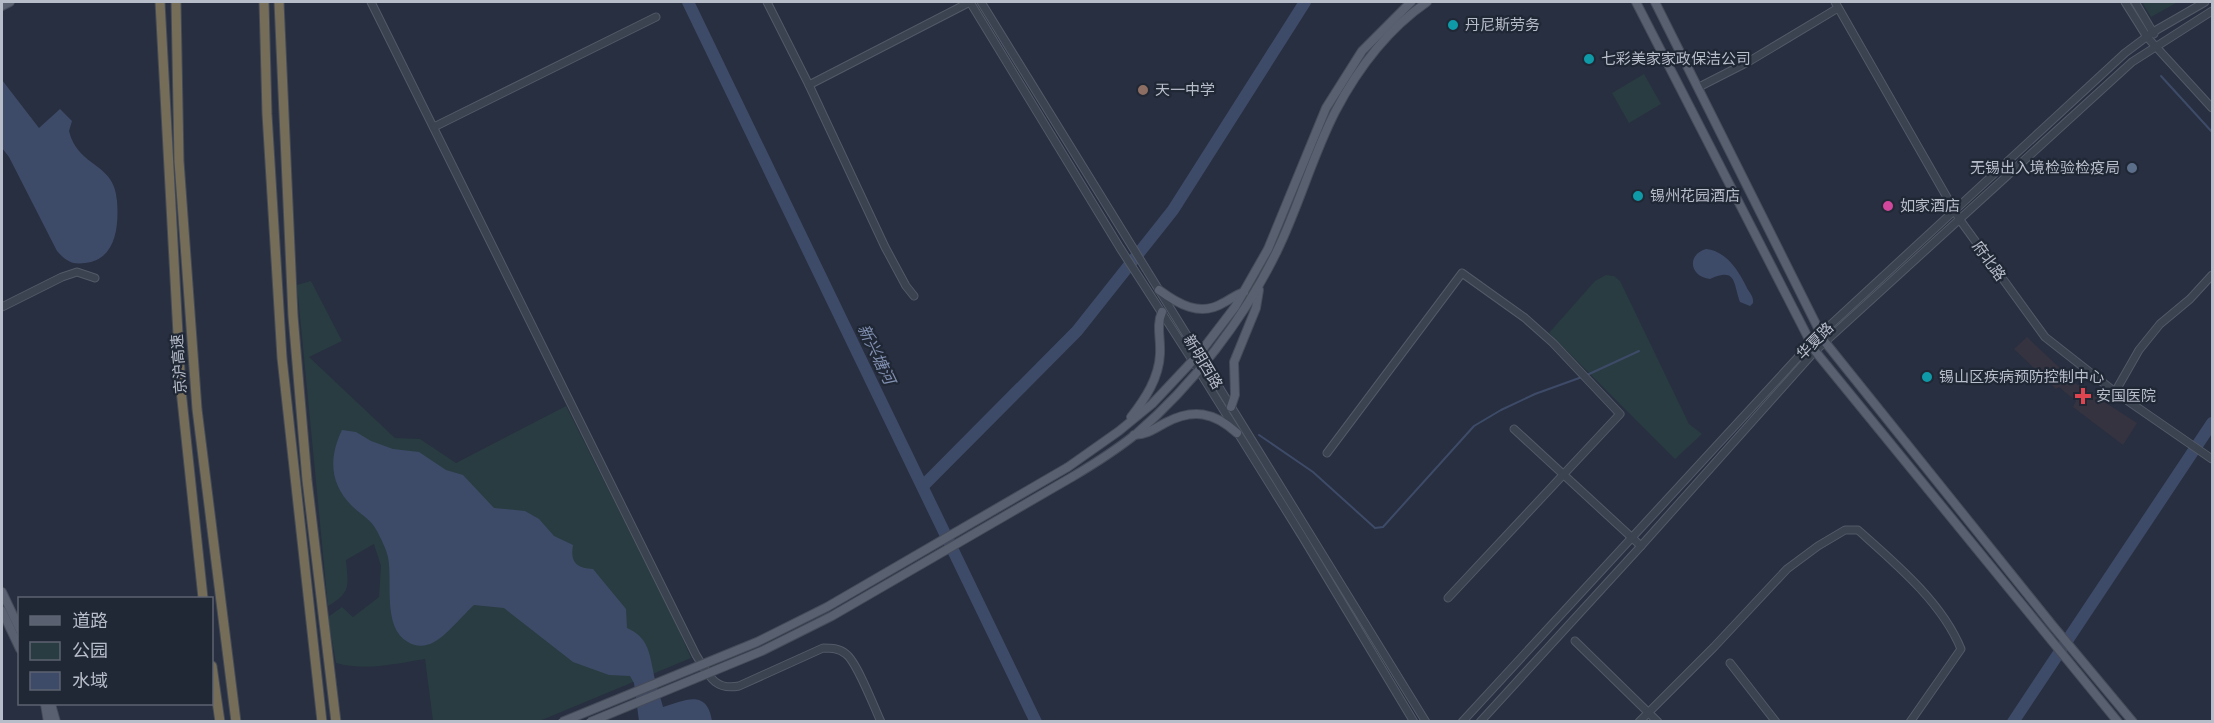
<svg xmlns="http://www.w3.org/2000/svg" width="2214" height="723" viewBox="0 0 2214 723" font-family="'DM Sans','Noto Sans SC',sans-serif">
	<rect width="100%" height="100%" fill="#272f40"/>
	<path fill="#363341" d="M2027,337L2067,375V378L2137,423L2123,445L2073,407L2076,401L2059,387L2056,389L2014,349Z"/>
	<g fill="#293c41">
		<path d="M2142,2H2178L2151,17Z"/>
		<path d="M1644,74L1661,104L1629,123L1612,93Z"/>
		<path d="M1606,275L1614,276L1620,281L1689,424L1702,434L1675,459L1549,333L1595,281Z"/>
		<path d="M311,281L342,341L309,357L395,438L420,439L456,463L566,406L673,617L691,658L537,722L433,721L425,659C395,664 365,671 336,663L328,617L342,607L353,617L379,597L381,566L374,544L346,560C348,585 352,592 328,606L297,285Z"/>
	</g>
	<g fill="#3e4b68">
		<path d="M2,80L39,128L60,109L72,121L69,131C78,168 115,162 117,201C119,226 116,260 85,263C72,265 66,261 57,251L9,157L2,148Z"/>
		<path d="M1706,249C1726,251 1738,270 1746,286C1749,293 1754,296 1753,303L1750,306L1740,302C1733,283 1737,267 1710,279C1690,277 1686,255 1706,249Z"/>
		<path d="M342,430L356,432L371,441L393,449L419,452L446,470L463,475L494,508L525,511L539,519L554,536L573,545C570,562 576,568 593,569L626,609L627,628C647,637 649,650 653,670C655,683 660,695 663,707C684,701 707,688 712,721H639L634,683L630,676L609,675L573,662L504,608L474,605C464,614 445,637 434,642C425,647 416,647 408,642C382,628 393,582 388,557C386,548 381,539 377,531C371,519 361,515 352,506C329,483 329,457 342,430Z"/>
	</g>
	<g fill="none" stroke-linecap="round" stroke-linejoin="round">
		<g stroke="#3e4b68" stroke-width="2">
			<path d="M2161,76L2212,132"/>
			<path d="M1587,375L1639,351"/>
			<path d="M1259,435L1313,472L1375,528L1383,527L1474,426L1501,410L1535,394L1582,377"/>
		</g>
		<g stroke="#3e4b68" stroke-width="12">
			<path d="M688,2L1036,722"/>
			<path d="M923,486L1077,331L1173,210L1305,2"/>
			<path d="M2013,722L2212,423"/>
		</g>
		<defs>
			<g id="minor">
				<path d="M371,2L696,655C708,674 714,691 739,686L823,648C831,648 839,648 846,654C857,662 874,707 881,722"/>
				<path d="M767,2L809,85L885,247L906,286L914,296"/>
				<path d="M970,2L1120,248L1198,369L1302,536L1414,722"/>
				<path d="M981,2L1426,722"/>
				<path d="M1835,2L1960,220L2045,337L2115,392L2212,459"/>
				<path d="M2125,2L2147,37L2212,108"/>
				<path d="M2135,2L2154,34"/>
				<path d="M809,85L970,2"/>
				<path d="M1699,87L1748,62L1838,8"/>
				<path d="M434,127L656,17"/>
				<path d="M2,307L62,277L77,272L95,278"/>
				<path d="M2115,392L2139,350L2160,324L2190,299L2212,275"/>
				<path d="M1514,429L1641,546"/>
				<path d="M1327,453L1462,273L1525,318L1553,343L1620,414L1448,598"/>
				<path d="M1575,641L1658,722"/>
				<path d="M1730,663L1776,722"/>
				<path d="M1462,722L1813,341L2125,53L2153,32L2205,2"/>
				<path d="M1480,722L1641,546L1815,351L2132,62L2212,11"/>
				<path d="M1639,722L1714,647L1787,569L1818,546L1845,530H1858C1895,563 1942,602 1961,649L1910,722"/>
			</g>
			<g id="major">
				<path d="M1636,2L1815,351L2118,722"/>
				<path d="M1655,2L1825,342L2053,626L2133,722"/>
				<path d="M2,6L10,2"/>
				<path d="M1159,290C1178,304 1200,317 1223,303C1231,299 1235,295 1244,292"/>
				<path d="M1231,407L1235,395L1234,362L1256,308L1259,290"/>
				<path d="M1131,417C1145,399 1159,378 1160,354C1161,339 1156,325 1162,312"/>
				<path d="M1134,435C1146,435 1154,429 1165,423C1193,408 1214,412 1237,433"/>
				<path d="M1068,467L1119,431L1152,404L1199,354L1235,307L1268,249L1326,108L1362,51L1411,2"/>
				<path d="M1072,477C1094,464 1116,450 1136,434C1193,385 1244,319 1277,251C1299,206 1312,157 1335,112C1357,70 1388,29 1427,2"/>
				<path d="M2,592L20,630"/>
				<path d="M2,611L20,649"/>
				<path d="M45,704L48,722"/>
				<path d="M51,704L56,722"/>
			</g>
			<g id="highway">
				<path d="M160,2L181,390L203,598"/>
				<path d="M176,2L179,161L197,409L236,722"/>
				<path d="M264,2L267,114L282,358L322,722"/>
				<path d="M279,2L293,316L307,480L336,722"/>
				<path d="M212,666L220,722"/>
			</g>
		</defs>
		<use href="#minor" stroke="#535a67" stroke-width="9"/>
		<use href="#major" stroke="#454b59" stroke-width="10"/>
		<use href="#highway" stroke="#434a57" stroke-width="11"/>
		<use href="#minor" stroke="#3b4250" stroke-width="7"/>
		<use href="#major" stroke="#596170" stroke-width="8"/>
		<use href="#highway" stroke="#766d59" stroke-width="9"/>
		<defs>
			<g id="major-bridge">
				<path d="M562,722L757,642L827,607L1068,467"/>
				<path d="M590,722L762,651L832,616L1072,477"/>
			</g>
		</defs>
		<use href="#major-bridge" stroke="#454b59" stroke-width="10" stroke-linecap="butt"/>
		<use href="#major-bridge" stroke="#596170" stroke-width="8"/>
	</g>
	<g fill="#0f9aa8" stroke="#202735" stroke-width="2">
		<circle cx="1453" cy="25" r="6"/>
		<circle cx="1589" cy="59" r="6"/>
		<circle cx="1638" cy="196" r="6"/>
		<circle cx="1927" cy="377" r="6"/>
	</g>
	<circle fill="#8d6e63" stroke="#202735" stroke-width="2" cx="1143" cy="90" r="6"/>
	<circle fill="#5c6f8a" stroke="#202735" stroke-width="2" cx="2132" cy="168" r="6"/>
	<circle fill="#d1479c" stroke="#202735" stroke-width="2" cx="1888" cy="206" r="6"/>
	<path fill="#e0444e" stroke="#202735" stroke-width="2" d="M2080 387h6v6h6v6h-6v6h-6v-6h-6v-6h6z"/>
	<g text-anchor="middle" stroke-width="4.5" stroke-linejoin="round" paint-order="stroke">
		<g font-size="15" fill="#b8bdca" stroke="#202735" text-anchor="start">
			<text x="1465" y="30">丹尼斯劳务</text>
			<text x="1601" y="64">七彩美家家政保洁公司</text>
			<text x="1155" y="95">天一中学</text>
			<text x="2120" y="173" text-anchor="end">无锡出入境检验检疫局</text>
			<text x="1650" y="201">锡州花园酒店</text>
			<text x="1900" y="211">如家酒店</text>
			<text x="1939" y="382">锡山区疾病预防控制中心</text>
			<text x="2096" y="401">安国医院</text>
		</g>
		<g font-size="15" fill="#b8bdca" stroke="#202735">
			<text transform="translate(1989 261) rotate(54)" y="5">府北路</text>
			<text transform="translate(1815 341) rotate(-45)" y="5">华夏路</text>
			<text transform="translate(1203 362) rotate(59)" y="5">新明西路</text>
			<text transform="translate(179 364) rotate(-94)" y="5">京沪高速</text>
		</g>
		<g font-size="16" font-style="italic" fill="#8190b1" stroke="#202735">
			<text transform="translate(877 354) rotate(64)" y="6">新兴塘河</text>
		</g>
	</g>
	<rect width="2214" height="723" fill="none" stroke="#b8bdca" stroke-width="6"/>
	<rect x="18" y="597" width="195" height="108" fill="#202735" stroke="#5d6371" stroke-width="1.5"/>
	<rect x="30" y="616" width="30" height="9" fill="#596170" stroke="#5d6371" stroke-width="1.5"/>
	<text x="72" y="627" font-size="18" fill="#b8bdca">道路</text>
	<rect x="30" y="642" width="30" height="18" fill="#293c41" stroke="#5d6371" stroke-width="1.5"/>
	<text x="72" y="657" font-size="18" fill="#b8bdca">公园</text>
	<rect x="30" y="672" width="30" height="18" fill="#3e4b68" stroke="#5d6371" stroke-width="1.5"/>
	<text x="72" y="687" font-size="18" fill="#b8bdca">水域</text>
</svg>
